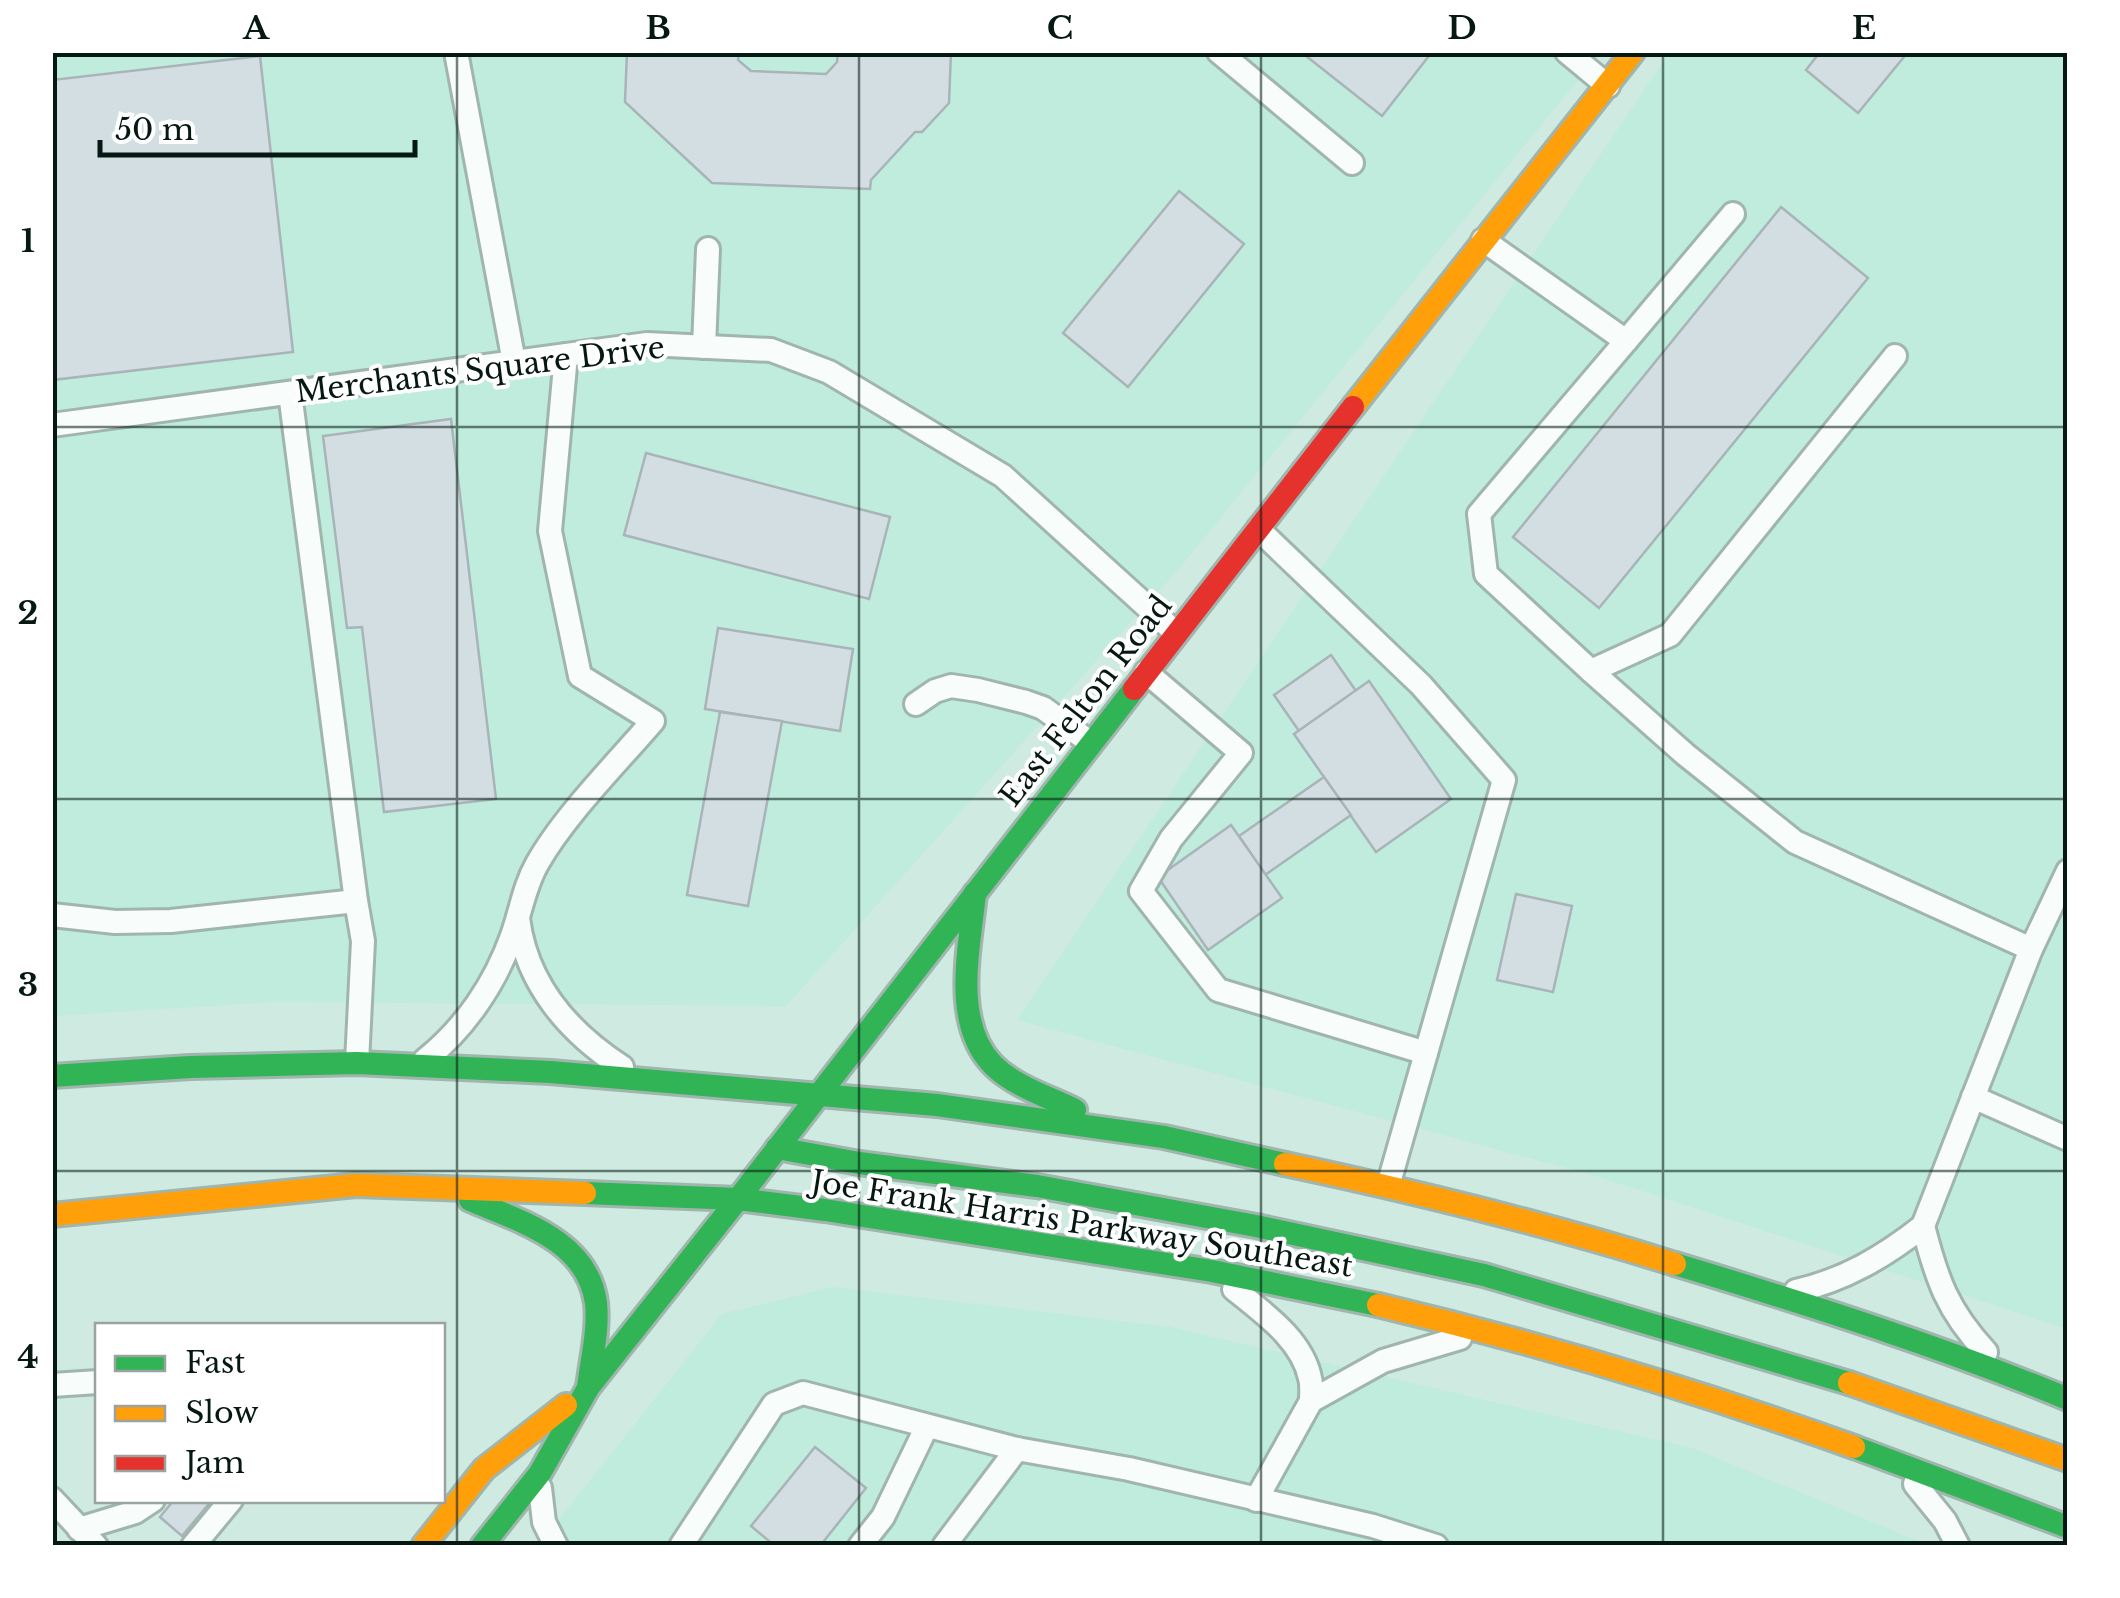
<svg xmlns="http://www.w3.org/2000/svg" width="2120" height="1598" viewBox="0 0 2120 1598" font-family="'Libre Baskerville',serif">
	<rect width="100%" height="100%" fill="#cfeae0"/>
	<g fill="#bfecdc">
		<path d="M53,53H1600L1177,571L786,1006L273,1002L53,1016Z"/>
		<path d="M1669,53H2067V1329L1596,1176L1017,1020Z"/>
		<path d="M832,1287L1170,1327L1692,1448L1928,1545L538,1546L722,1314Z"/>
	</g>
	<g fill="#d3dee2" stroke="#a8b4b7" stroke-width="2.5">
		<path d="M627,52H739L738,60L751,71L826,74L837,62L838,52H951L949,103L922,132H915L871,180L870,189L712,183L625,102Z"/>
		<path d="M1301,52H1432L1382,116Z"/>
		<path d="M1820,52H1908L1858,113L1806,70Z"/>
		<path d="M260,56L293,352L52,380V80Z"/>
		<path d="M1179,191L1244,244L1128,387L1063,333Z"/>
		<path d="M1781,207L1868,278L1599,608L1513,537Z"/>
		<path d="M451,419L496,799L384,812L362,627L347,628L323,436Z"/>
		<path d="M646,453L890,517L869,599L624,535Z"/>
		<path d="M718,628L853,649L840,731L705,709Z"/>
		<path d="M1331,655L1356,691L1299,731L1274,695Z"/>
		<path d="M1369,681L1451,799L1376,852L1294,734Z"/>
		<path d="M720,712L782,721L748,906L687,895Z"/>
		<path d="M1324,777L1351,815L1265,875L1239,836Z"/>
		<path d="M1231,825L1282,898L1208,950L1158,877Z"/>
		<path d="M1516,894L1572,906L1553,992L1497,980Z"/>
		<path d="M815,1447L866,1488L820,1546H775L751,1526Z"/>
		<path d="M174,1500H212L182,1536L160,1517Z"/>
	</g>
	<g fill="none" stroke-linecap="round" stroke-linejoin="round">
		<defs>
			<g id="lane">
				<path d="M456,52L514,362"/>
				<path d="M1219,52L1352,163"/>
				<path d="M1567,52L1608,86"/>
				<path d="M1483,240L1626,341L1733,214"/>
				<path d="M1626,341L1479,514L1486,574L1591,671L1670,635L1895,356"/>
				<path d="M704,347L708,249"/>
				<path d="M290,393L356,901"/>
				<path d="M52,425L647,344L771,350L829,372L1003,476L1176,633"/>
				<path d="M1258,529L1421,685L1504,780L1388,1186"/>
				<path d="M1591,671L1686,755L1795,842L2031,949L1923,1226"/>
				<path d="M1146,672L1241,753L1171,839L1141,891L1218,990L1426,1053"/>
				<path d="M916,704L935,691L951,686L978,690L1026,702L1043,708L1091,743"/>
				<path d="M52,915L115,922L171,921L356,901L363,941L357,1063"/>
				<path d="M518,918C526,983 568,1032 622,1067"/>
				<path d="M2031,949L2068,871"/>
				<path d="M425,1060C465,1028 495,984 512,936C521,911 524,887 537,864C564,816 616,764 653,721L580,676L550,531L566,355"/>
				<path d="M1973,1097L2068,1139"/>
				<path d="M1234,1289C1262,1312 1302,1339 1310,1378C1312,1385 1311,1394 1311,1401"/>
				<path d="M1796,1291C1845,1280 1885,1256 1923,1226C1937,1280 1947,1310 1986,1352"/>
				<path d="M52,1385L98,1382"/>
				<path d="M1915,1484L1945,1521L1958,1546"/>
				<path d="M540,1488L544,1522L556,1546"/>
				<path d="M52,1499L96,1546"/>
				<path d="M1256,1500L1311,1401L1383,1361L1460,1338"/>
				<path d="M79,1529L135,1512L153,1500"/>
				<path d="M193,1546L231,1500"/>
				<path d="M681,1546L774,1404L803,1393L1017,1449"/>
				<path d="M860,1546L883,1517L927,1426"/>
				<path d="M944,1546L1017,1449L1129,1469L1373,1526L1436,1546"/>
			</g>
			<g id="fast">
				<path d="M975,893C970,946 951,1022 993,1065C1015,1087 1049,1097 1075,1110"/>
				<path d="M52,1076L190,1067L357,1063L550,1072L937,1105L1164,1137L1285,1164"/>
				<path d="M777,1148L859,1163L1037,1186L1256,1226L1484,1275L1849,1383"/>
				<path d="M585,1193L738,1199L825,1210L1212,1271L1378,1305"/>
				<path d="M470,1200C519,1221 588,1240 596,1303C599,1331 591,1360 588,1388"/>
				<path d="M1675,1264C1807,1304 1940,1346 2068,1399"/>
				<path d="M1854,1447L2068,1527"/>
				<path d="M482,1546L540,1473L588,1388L738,1199L1134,689"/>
			</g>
			<g id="slow">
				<path d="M1353,407L1633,52"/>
				<path d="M1285,1164C1417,1192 1547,1224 1675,1264"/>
				<path d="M52,1215L356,1185L585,1193"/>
				<path d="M1378,1305C1539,1343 1698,1391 1854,1447"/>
				<path d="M1849,1383L2068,1460"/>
				<path d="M423,1546L484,1469L566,1405"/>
			</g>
			<path id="jam" d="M1134,689L1353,407"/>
		</defs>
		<use href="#lane" stroke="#a0b5ad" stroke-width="28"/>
		<use href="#fast" stroke="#a0b5ad" stroke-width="28"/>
		<use href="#slow" stroke="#a0b5ad" stroke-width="28"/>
		<use href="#jam" stroke="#a0b5ad" stroke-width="28"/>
		<use href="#lane" stroke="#f8fcfa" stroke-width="22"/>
		<use href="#fast" stroke="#30b455" stroke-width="22"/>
		<use href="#slow" stroke="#ff9f0a" stroke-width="22"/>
		<use href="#jam" stroke="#e5322d" stroke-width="22"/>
	</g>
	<path fill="none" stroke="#051812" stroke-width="2.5" stroke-opacity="0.55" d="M457,52V1546M859,52V1546M1261,52V1546M1663,52V1546M52,427H2068M52,799H2068M52,1171H2068"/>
	<g text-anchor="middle" stroke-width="8" stroke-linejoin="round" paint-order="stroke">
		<g font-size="30" fill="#051812" stroke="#fff">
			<text transform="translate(480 370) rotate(-7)" y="10">Merchants Square Drive</text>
			<text transform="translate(1086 701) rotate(-52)" y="10">East Felton Road</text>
			<text transform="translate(1082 1224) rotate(9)" y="10">Joe Frank Harris Parkway Southeast</text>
		</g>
	</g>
	<rect width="2120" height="1598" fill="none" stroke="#ffffff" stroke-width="110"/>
	<rect x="95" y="1323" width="350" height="180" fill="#ffffff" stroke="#9ba3a0" stroke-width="2.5"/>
	<rect x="115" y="1356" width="50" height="15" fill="#30b455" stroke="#9ba3a0" stroke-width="2.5"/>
	<text x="185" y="1373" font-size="30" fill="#051812">Fast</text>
	<rect x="115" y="1406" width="50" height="15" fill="#ff9f0a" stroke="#9ba3a0" stroke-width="2.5"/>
	<text x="185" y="1423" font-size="30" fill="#051812">Slow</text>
	<rect x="115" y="1456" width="50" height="15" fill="#e5322d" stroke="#9ba3a0" stroke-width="2.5"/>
	<text x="185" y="1473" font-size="30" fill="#051812">Jam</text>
	<path d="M100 140v15h315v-15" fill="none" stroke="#051812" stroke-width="5"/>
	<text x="115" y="140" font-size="30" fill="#051812" stroke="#ffffff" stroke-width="8" paint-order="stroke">50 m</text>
	<rect x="55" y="55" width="2010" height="1488" fill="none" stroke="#051812" stroke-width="4"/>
	<g font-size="32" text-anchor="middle" font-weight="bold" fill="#051812">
		<text x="256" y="39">A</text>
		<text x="658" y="39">B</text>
		<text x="1060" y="39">C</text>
		<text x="1462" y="39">D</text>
		<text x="1864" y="39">E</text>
		<text x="28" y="252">1</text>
		<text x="28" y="624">2</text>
		<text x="28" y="996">3</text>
		<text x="28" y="1368">4</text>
	</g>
</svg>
